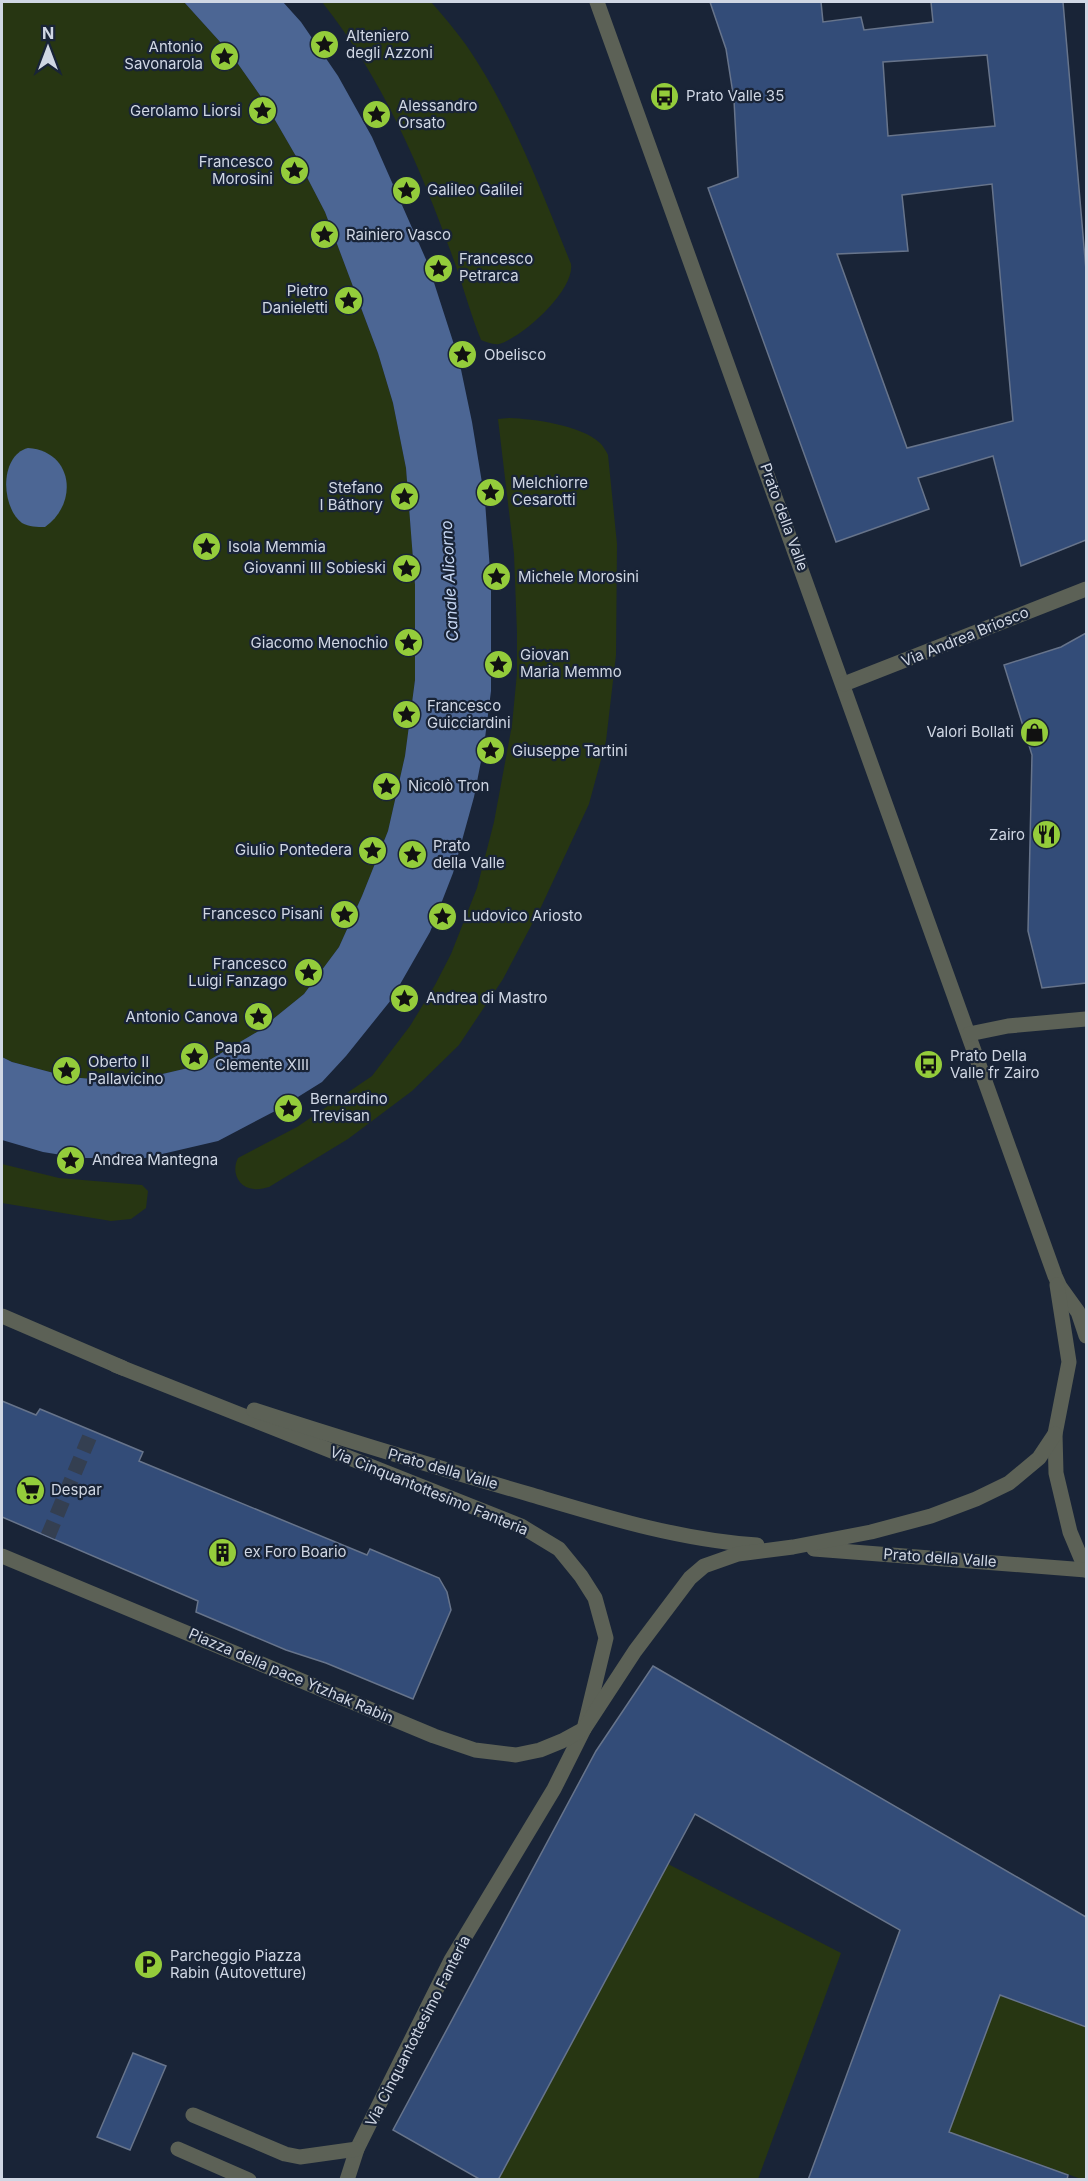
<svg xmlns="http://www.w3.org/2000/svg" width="1088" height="2181" viewBox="0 0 1088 2181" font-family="Inter,sans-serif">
	<rect width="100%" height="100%" fill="#192437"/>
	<g fill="#273612">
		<path d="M2,2H184L231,54L264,101L297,158L325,212L378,353L393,403L406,468L415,585V680L405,756L388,831L362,896L339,947L304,994L257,1032L201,1065L128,1082L69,1077L12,1062L2,1057Z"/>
		<path d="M322,2H431C447,20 463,39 476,60C516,123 543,195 571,264C575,290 523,337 499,344C493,345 487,342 481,340C470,313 463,285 453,258C421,168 381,76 322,2Z"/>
		<path d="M509,418C534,419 581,425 600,443C603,446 606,451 608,455L617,544L616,655L606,741L589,804L541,907L503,979L459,1045L412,1091L348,1139L269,1187C264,1188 259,1190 254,1189C238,1188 231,1172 238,1158L297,1127L372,1076L410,1026L435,985L451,954L477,888L494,822L512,725L517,673V633L514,554L498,419Z"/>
		<path d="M2,1164L59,1178L142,1185L148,1191L146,1208L131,1219L111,1221L2,1203Z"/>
		<path d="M668,1864L841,1953L758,2179L498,2180Z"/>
		<path d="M1000,1995L1086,2027V2179H1081L949,2132Z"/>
	</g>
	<g fill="#4c6694">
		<path d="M184,2H283L301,22L338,76L372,137L428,264L459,360L472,422L485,501L491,584V691L484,746L474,797L453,873L430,932L391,1000L346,1056L322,1082L277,1110L218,1141L145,1158H80L43,1152L2,1140V1057L12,1062L69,1077L128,1082L201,1065L257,1032L304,994L339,947L362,896L388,831L405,756L415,680V585L406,468L393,403L378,353L325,212L297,158L264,101L231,54Z"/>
		<path d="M28,448C73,451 79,503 45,527C37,527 29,527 22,523C0,506 0,455 28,448Z"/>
	</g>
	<g fill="#334c78" stroke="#67748b" stroke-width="1.5" fill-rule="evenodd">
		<path d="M710,2H821L823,22L861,17L864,30L933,22L931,2H1063L1086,270V540L1021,566L993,456L918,478L929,509L836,542L708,188L738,177L734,100L726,49ZM987,55L995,126L888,136L883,62ZM992,184L1013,421L907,448L837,254L908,251L902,195Z"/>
		<path d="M1086,633V983L1042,988L1028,931L1032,755L1004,665L1061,647Z"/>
		<path d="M2,1401L36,1415L40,1409L143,1452L139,1461L367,1555L370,1549L439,1578L447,1592L451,1610L413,1699L326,1663L286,1650L196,1612L198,1601L2,1517Z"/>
		<path d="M653,1666L1086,1917V2027L1000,1995L949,2132L1068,2175L1067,2180H808L900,1930L695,1814L498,2180H481L393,2130L596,1751Z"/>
		<path d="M133,2053L166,2066L130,2150L97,2137Z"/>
	</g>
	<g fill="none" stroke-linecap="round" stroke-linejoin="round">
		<path stroke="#343f51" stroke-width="15" stroke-dasharray="15 8" stroke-linecap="butt" d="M48,1536L92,1431"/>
		<g stroke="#5c6156" stroke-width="15">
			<path d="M597,2L1055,1276L1060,1287L1078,1312L1086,1336"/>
			<path d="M844,684L1086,589"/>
			<path d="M969,1034L1008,1026L1086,1019"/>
			<path d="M1057,1285L1069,1362L1055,1434L1056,1473L1070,1532L1086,1570"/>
			<path d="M2,1316L123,1368"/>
			<path d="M115,1365L521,1526L559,1549L581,1576L595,1598L606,1638L584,1729L554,1789L451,1960L357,2149L347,2180"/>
			<path d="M254,1410C346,1440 439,1468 532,1495C606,1517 680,1540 757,1545"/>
			<path d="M814,1549L1086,1570"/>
			<path d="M2,1556L434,1736L475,1750L516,1755L540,1750L562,1741L584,1729L635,1651L690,1578L704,1566L738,1554L793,1547L871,1532L931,1516L976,1499L1009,1483L1039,1458L1055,1434"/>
			<path d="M193,2115L285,2154L300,2157L357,2149"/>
			<path d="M178,2149L249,2180"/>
		</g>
	</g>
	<defs>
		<symbol id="sight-disc" viewBox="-11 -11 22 22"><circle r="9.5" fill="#94cc3b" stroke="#192437"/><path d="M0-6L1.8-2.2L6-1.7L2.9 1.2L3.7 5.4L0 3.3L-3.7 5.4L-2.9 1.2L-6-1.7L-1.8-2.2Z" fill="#111"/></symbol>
		<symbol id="bus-disc" viewBox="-11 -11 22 22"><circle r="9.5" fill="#94cc3b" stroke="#192437"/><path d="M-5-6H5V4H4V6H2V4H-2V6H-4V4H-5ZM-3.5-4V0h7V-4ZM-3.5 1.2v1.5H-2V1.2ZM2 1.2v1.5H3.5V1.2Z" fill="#111"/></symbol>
		<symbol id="shop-disc" viewBox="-11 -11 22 22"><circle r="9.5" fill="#94cc3b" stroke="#192437"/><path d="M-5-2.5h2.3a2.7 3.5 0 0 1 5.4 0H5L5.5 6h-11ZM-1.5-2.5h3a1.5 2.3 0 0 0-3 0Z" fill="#111"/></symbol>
		<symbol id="restaurant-disc" viewBox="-11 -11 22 22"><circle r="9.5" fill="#94cc3b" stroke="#192437"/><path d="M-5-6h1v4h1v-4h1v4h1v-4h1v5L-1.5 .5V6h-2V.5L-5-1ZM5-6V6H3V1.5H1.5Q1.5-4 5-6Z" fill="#111"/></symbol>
		<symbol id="supermarket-disc" viewBox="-11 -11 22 22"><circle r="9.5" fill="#94cc3b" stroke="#192437"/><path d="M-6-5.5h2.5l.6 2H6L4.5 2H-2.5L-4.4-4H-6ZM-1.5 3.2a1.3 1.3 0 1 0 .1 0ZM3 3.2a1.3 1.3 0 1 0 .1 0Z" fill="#111"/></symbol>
		<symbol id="building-disc" viewBox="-11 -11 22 22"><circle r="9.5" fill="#94cc3b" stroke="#192437"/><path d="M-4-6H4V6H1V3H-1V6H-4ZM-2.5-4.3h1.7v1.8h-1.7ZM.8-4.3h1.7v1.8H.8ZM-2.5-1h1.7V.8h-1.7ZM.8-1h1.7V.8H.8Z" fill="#111"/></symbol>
		<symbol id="parking-disc" viewBox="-11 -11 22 22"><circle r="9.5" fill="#94cc3b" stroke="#192437"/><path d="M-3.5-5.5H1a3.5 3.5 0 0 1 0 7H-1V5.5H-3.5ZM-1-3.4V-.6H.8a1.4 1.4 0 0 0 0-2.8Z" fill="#111"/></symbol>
	</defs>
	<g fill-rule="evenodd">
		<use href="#sight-disc" x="308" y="28" width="33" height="33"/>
		<use href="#sight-disc" x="208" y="40" width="33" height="33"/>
		<use href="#bus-disc" x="648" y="80" width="33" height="33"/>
		<use href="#sight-disc" x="246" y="94" width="33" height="33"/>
		<use href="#sight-disc" x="360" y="98" width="33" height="33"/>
		<use href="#sight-disc" x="278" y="154" width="33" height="33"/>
		<use href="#sight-disc" x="390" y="174" width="33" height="33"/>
		<use href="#sight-disc" x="308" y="218" width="33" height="33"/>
		<use href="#sight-disc" x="422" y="252" width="33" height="33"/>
		<use href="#sight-disc" x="332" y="284" width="33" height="33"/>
		<use href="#sight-disc" x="446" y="338" width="33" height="33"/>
		<use href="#sight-disc" x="474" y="476" width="33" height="33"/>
		<use href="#sight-disc" x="388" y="480" width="33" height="33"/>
		<use href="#sight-disc" x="190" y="530" width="33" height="33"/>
		<use href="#sight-disc" x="390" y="552" width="33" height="33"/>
		<use href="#sight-disc" x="480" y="560" width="33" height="33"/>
		<use href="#sight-disc" x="392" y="626" width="33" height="33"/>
		<use href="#sight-disc" x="482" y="648" width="33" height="33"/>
		<use href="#sight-disc" x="390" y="698" width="33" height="33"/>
		<use href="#shop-disc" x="1018" y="716" width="33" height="33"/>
		<use href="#sight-disc" x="474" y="734" width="33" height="33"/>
		<use href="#sight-disc" x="370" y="770" width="33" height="33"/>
		<use href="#restaurant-disc" x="1030" y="818" width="33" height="33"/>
		<use href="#sight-disc" x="356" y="834" width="33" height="33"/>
		<use href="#sight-disc" x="396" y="838" width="33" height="33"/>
		<use href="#sight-disc" x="328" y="898" width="33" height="33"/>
		<use href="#sight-disc" x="426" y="900" width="33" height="33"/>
		<use href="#sight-disc" x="292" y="956" width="33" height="33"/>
		<use href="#sight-disc" x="388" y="982" width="33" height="33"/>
		<use href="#sight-disc" x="242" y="1000" width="33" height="33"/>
		<use href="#sight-disc" x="178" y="1040" width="33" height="33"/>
		<use href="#bus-disc" x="912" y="1048" width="33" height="33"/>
		<use href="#sight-disc" x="50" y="1054" width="33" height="33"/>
		<use href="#sight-disc" x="272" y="1092" width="33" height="33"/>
		<use href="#sight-disc" x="54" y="1144" width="33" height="33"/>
		<use href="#supermarket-disc" x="14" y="1474" width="33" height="33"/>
		<use href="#building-disc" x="206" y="1536" width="33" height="33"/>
		<use href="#parking-disc" x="132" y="1948" width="33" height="33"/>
	</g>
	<g text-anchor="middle" stroke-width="4.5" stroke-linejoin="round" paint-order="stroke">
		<g font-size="15" fill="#d0d7e4" stroke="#192437" text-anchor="start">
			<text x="346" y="41">Alteniero<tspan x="346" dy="17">degli Azzoni</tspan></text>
			<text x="203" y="52" text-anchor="end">Antonio<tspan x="203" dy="17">Savonarola</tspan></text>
			<text x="686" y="101">Prato Valle 35</text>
			<text x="398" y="111">Alessandro<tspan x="398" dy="17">Orsato</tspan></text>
			<text x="241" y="116" text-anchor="end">Gerolamo Liorsi</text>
			<text x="273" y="167" text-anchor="end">Francesco<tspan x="273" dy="17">Morosini</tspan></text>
			<text x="427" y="195">Galileo Galilei</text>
			<text x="346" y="240">Rainiero Vasco</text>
			<text x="459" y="264">Francesco<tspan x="459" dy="17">Petrarca</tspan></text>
			<text x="328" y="296" text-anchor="end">Pietro<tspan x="328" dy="17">Danieletti</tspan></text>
			<text x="484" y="360">Obelisco</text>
			<text x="512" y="488">Melchiorre<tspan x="512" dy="17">Cesarotti</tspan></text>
			<text x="383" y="493" text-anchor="end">Stefano<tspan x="383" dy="17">I Báthory</tspan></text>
			<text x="228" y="552">Isola Memmia</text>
			<text x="386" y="573" text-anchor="end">Giovanni III Sobieski</text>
			<text x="518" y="582">Michele Morosini</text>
			<text x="388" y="648" text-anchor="end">Giacomo Menochio</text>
			<text x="520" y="660">Giovan<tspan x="520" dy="17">Maria Memmo</tspan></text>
			<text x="427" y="711">Francesco<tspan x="427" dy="17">Guicciardini</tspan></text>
			<text x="1014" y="737" text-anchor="end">Valori Bollati</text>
			<text x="512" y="756">Giuseppe Tartini</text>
			<text x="408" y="791">Nicolò Tron</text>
			<text x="1025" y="840" text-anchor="end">Zairo</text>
			<text x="433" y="851">Prato<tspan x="433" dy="17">della Valle</tspan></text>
			<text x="352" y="855" text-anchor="end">Giulio Pontedera</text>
			<text x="323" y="919" text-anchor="end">Francesco Pisani</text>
			<text x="463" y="921">Ludovico Ariosto</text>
			<text x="287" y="969" text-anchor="end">Francesco<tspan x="287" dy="17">Luigi Fanzago</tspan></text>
			<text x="426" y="1003">Andrea di Mastro</text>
			<text x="238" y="1022" text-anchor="end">Antonio Canova</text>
			<text x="215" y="1053">Papa<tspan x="215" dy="17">Clemente XIII</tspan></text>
			<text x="950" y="1061">Prato Della<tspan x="950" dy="17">Valle fr Zairo</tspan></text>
			<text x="88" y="1067">Oberto II<tspan x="88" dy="17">Pallavicino</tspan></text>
			<text x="310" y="1104">Bernardino<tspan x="310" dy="17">Trevisan</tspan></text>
			<text x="92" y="1165">Andrea Mantegna</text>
			<text x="51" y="1495">Despar</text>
			<text x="244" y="1557">ex Foro Boario</text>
			<text x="170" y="1961">Parcheggio Piazza<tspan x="170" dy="17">Rabin (Autovetture)</tspan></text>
		</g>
		<g font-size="15" fill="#d0d7e4" stroke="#192437">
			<text transform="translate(784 517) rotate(70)" y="5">Prato della Valle</text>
			<text transform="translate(965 637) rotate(-22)" y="5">Via Andrea Briosco</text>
			<text transform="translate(443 1469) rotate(16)" y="5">Prato della Valle</text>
			<text transform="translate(429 1491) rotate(22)" y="5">Via Cinquantottesimo Fanteria</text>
			<text transform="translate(940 1558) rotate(4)" y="5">Prato della Valle</text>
			<text transform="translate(291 1676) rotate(23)" y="5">Piazza della pace Ytzhak Rabin</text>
			<text transform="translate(418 2031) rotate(-63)" y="5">Via Cinquantottesimo Fanteria</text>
		</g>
		<g font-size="16" font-style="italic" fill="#c6d7f4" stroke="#192437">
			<text transform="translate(449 581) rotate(-93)" y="6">Canale Alicorno</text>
		</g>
	</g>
	<rect width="1088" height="2181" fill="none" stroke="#d0d7e4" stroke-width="6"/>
	<g transform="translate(48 48)" stroke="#192437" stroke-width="4.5" paint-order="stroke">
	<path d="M0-4.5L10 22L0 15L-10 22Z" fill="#d0d7e4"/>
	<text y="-9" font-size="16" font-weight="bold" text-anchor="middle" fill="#d0d7e4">N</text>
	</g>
</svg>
